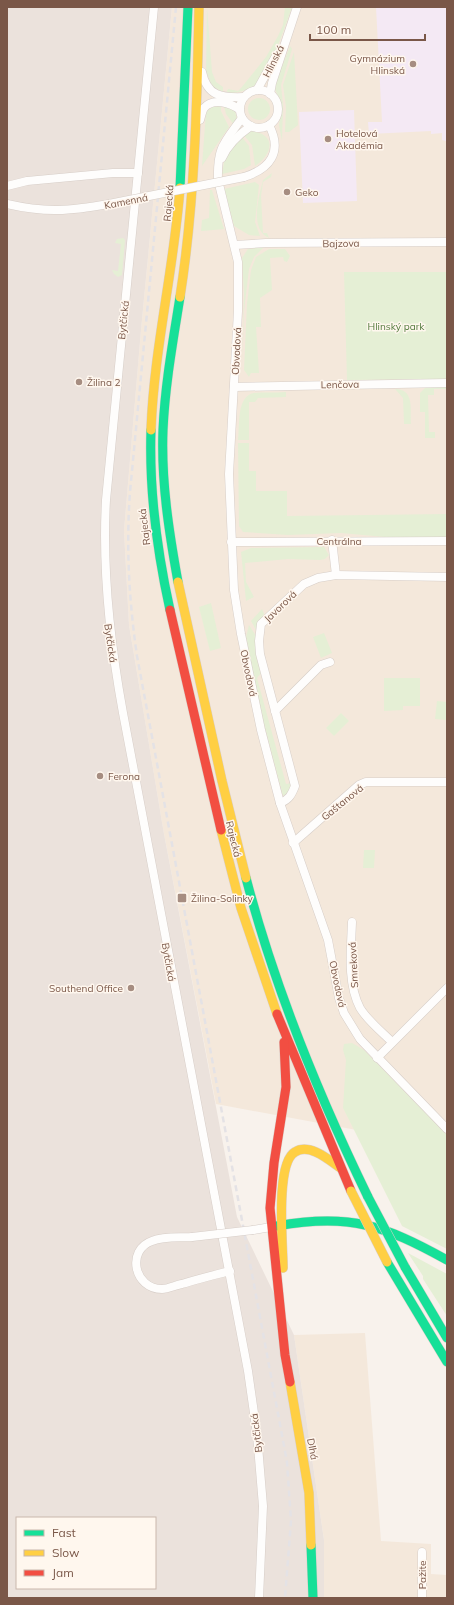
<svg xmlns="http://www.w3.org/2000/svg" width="454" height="1605" viewBox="0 0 454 1605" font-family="Mulish,sans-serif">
	<rect width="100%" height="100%" fill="#f8f2ec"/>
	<g fill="#f4e8db">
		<path d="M172,7H447V1156L432,1144L216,1104L164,834L129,625L124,531L141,330Z"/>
		<path d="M365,1333L381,1541L431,1544V1574L447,1575V1598H324V1540L294,1335Z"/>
	</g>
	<path fill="#ebe2dc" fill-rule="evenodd" d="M7,7H172L141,330L124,531L129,625L164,834L237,1217L294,1335L324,1540V1598H7ZM17,1518H155V1588H17Z"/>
	<g fill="#f4e9f4">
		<path d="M376,7H447V140L446,141L442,140V133L431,134V131L369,134L368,122H382Z"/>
		<path d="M354,110L357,201L303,203L299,112Z"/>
	</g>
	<g fill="#e5efd5">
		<path d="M207,7L212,72L216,82L223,87V92L212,86L206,71Z"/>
		<path d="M285,7H292C286,24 270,72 258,83C250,90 237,94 226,93L228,89L238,91L241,88L266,57L278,36L283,25Z"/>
		<path d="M290,46L292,49L281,85L283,105L282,141L279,125L282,106L274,87Z"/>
		<path d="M294,52L298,125L289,132H285L286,107L283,85Z"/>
		<circle cx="259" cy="109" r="11"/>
		<path d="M221,106V111L229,127L202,166L206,112L212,107Z"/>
		<path d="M224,106L235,111L237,119L234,125L226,114Z"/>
		<path d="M251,131C277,134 273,154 255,166L252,145L243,134Z"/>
		<path d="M241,136L249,146L251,165L244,169L222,174L225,157Z"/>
		<path d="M272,173L271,177L263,182L261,196L263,233H267L269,238C249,229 259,197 263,180Z"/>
		<path d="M255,182L259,185L255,222L260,236L249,235L234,226L224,189Z"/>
		<path d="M210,190H212L224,229L203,231H201L202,220L209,218Z"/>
		<path d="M123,238L125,240L122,275L118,277L114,274L112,270L118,271L121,244L115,243L117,239Z"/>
		<path d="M264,247L254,257L249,269L244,311L242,372L244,294L242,258L248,249Z"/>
		<path d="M269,249H285L290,256L287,262L284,261L283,257L270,258L272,290L260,298L261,327H256L259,373H251L249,377L244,370L247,304L251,270L256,257Z"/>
		<path d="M344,272H447V379L347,380Z"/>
		<path d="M426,387H447V389H434V395H428L429,432H435V438H425V412H420V393Z"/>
		<path d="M395,389C415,389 410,410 411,424H404L403,398Z"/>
		<path d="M286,392V397L258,398L255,402H249V440H238C240,426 236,396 254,393C264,392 275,393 286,392Z"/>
		<path d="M238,443H249V471H256V491H287V516L447,514V538H396L341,533L288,535L243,532L239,526Z"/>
		<path d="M324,547L329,555L325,559L320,560L288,559L245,563L246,582L254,597L246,601L241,552L251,548Z"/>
		<path d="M211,603L221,648L210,651L199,607Z"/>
		<path d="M262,609L264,614L256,630L251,621Z"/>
		<path d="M249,625L256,636L262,672L257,678L286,784L292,783L287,794L283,796L262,717L246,637Z"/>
		<path d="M324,633L332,653L321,658L313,637Z"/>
		<path d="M384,678H420V706H403V710L384,711Z"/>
		<path d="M437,701L447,702V720L435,719Z"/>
		<path d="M341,713L349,721L334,736L326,728Z"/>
		<path d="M364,850H375L374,868H363Z"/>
		<path d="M352,1043L364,1050L447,1135V1249L402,1226L343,1108L346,1060L343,1050L344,1044Z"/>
		<path d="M408,1253L447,1274V1316L423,1279V1276Z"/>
	</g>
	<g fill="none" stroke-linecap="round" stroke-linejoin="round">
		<defs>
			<g id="street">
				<path d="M154,7L106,500C102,572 110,642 123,713L248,1371L257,1434L263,1506L259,1598"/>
				<path d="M202,72C207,96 221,98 244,97"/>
				<path d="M257,90L277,54"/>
				<circle cx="259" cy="109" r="19"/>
				<path d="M270,94L272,83L297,7"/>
				<path d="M242,118C224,143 217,147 218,180L238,262V311L229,474L234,590L241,634L261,730L280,803L328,940L339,998L344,1013L360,1039L447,1129"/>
				<path d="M200,120C201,117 202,111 204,108C213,97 231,103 240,110"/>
				<path d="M222,158C228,144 238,135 251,126"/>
				<path d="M244,177C270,169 283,152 269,125"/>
				<path d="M7,186L27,181L113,173H138"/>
				<path d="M7,204C46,213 69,211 109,204"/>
				<path d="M235,245L266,243L447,242"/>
				<path d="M234,387L447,383"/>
				<path d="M332,540L336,575"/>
				<path d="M231,542L447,541"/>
				<path d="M275,711L321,665L330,662"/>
				<path d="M280,803C289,800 292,794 295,786L260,654L259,641L261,624L304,584L318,578L336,575L447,577"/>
				<path d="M293,843L359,785L366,782H447"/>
				<path d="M352,922C351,950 347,983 360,1008C368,1021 382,1032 392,1042"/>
				<path d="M377,1058L447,988"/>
				<path d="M253,1230L271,1227"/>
				<path d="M192,1237C180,1238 164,1236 152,1241C126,1250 134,1289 162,1289C168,1289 176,1285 182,1284C198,1279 214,1275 230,1271"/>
				<path d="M422,1598V1552"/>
			</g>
			<g id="fast">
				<path d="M180,188L188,7"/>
				<path d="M151,430C149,491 157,551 170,610"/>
				<path d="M178,582C169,532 161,481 163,430C165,385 173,341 180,297"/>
				<path d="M246,878C275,989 318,1094 368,1197"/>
				<path d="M277,1226C349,1213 384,1225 447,1260"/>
				<path d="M387,1262L447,1362"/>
				<path d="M405,1267L447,1338"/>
				<path d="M311,1545L313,1598"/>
			</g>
			<g id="slow">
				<path d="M180,297C195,201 197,104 199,7"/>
				<path d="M151,430C154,348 174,269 180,188"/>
				<path d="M178,582L222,781L246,878"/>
				<path d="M221,830L241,908L277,1014"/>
				<path d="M283,1268C283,1246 275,1163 295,1152C309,1143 328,1159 339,1167"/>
				<path d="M290,1382L309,1493L311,1545"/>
			</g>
			<g id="jam">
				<path d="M170,610L221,830"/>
				<path d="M277,1014L351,1191"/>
				<path d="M284,1042L286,1087L274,1163L270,1208L285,1355L290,1382"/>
			</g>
		</defs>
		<use href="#street" stroke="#d7cec8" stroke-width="9"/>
		<use href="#fast" stroke="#dacfc9" stroke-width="10"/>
		<use href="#slow" stroke="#dacfc9" stroke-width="10"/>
		<use href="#jam" stroke="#dacfc9" stroke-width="10"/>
		<use href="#street" stroke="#fefdfc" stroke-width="8"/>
		<use href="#fast" stroke="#16e098" stroke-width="9"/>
		<use href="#slow" stroke="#ffcf43" stroke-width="9"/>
		<use href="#jam" stroke="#f24e42" stroke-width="9"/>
		<path stroke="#e4e2e5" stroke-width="2.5" stroke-dasharray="6 4" stroke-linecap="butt" d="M176,7L130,492C126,547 129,601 137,656L287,1462L291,1521L285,1598"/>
		<defs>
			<g id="street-bridge">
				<path d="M109,204L244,177"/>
				<path d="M192,1237L253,1230"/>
			</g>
			<path id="fast-bridge" d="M368,1197L405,1267"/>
			<path id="slow-bridge" d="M351,1191L387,1262"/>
		</defs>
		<use href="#street-bridge" stroke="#d7cec8" stroke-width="9" stroke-linecap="butt"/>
		<use href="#fast-bridge" stroke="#dacfc9" stroke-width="10" stroke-linecap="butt"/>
		<use href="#slow-bridge" stroke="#dacfc9" stroke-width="10" stroke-linecap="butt"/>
		<use href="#street-bridge" stroke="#fefdfc" stroke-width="8"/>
		<use href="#fast-bridge" stroke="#16e098" stroke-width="9"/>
		<use href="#slow-bridge" stroke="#ffcf43" stroke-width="9"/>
	</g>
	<g fill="#a68d81" stroke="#fff7ee" stroke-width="1.5">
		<circle cx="413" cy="64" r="4"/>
		<circle cx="328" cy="139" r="4"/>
		<circle cx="287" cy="192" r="4"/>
		<circle cx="79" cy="382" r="4"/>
		<circle cx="100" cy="776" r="4"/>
		<rect x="177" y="893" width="10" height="10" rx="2"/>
		<circle cx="131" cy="988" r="4"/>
	</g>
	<g text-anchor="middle" stroke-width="3" stroke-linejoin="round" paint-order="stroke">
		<g font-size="10" fill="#7a5748" stroke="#fff7ee" text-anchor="start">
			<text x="405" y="62" text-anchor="end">Gymnázium<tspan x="405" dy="12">Hlinská</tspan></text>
			<text x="336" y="137">Hotelová<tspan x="336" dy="12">Akadémia</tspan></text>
			<text x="295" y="196">Geko</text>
			<text x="87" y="386">Žilina 2</text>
			<text x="108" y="780">Ferona</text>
			<text x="191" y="902">Žilina-Solinky</text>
			<text x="123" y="992" text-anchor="end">Southend Office</text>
		</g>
		<g font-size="10" fill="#7a5748" stroke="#fff7ee">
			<text transform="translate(273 61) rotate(-63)" y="4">Hlinská</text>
			<text transform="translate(126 201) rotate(-11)" y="4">Kamenná</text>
			<text transform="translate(168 203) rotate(-85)" y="4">Rajecká</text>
			<text transform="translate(341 243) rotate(-1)" y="4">Bajzova</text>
			<text transform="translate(123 320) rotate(-84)" y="4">Bytčická</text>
			<text transform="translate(236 351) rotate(-87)" y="4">Obvodová</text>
			<text transform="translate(340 384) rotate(-1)" y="4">Lenčova</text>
			<text transform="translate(144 527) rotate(-97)" y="4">Rajecká</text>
			<text x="339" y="545">Centrálna</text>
			<text transform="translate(280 606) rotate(-44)" y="4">Javorová</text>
			<text transform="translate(111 643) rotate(82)" y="4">Bytčická</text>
			<text transform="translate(249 673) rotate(78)" y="4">Obvodová</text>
			<text transform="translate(342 802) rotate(-39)" y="4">Gaštanová</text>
			<text transform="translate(234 839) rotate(76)" y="4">Rajecká</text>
			<text transform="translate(169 962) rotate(80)" y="4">Bytčická</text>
			<text transform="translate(353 965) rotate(-93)" y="4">Smreková</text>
			<text transform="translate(338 984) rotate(78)" y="4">Obvodová</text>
			<text transform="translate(256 1433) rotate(-97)" y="4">Bytčická</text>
			<text transform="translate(313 1449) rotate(79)" y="4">Dlhá</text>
			<text transform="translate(422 1575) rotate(-90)" y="4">Pažite</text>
		</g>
		<g font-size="10" fill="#527a3c" stroke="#fff7ee">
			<text x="396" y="330">Hlinský park</text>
		</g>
	</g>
	<rect width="454" height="1605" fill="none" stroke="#7a5748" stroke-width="16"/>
	<rect x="16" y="1517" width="140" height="72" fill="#fff7ee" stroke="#cab7ac"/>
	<rect x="24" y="1530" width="20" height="6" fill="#16e098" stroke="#cab7ac"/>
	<text x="52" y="1537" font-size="12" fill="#7a5748">Fast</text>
	<rect x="24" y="1550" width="20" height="6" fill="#ffcf43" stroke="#cab7ac"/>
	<text x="52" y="1557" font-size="12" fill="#7a5748">Slow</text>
	<rect x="24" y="1570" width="20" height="6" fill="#f24e42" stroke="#cab7ac"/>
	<text x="52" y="1577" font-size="12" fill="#7a5748">Jam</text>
	<path d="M310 34v6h115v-6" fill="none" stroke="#7a5748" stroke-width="2"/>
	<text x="316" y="34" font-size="12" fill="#7a5748" stroke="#fff7ee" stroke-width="3" paint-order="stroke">100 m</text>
</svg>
